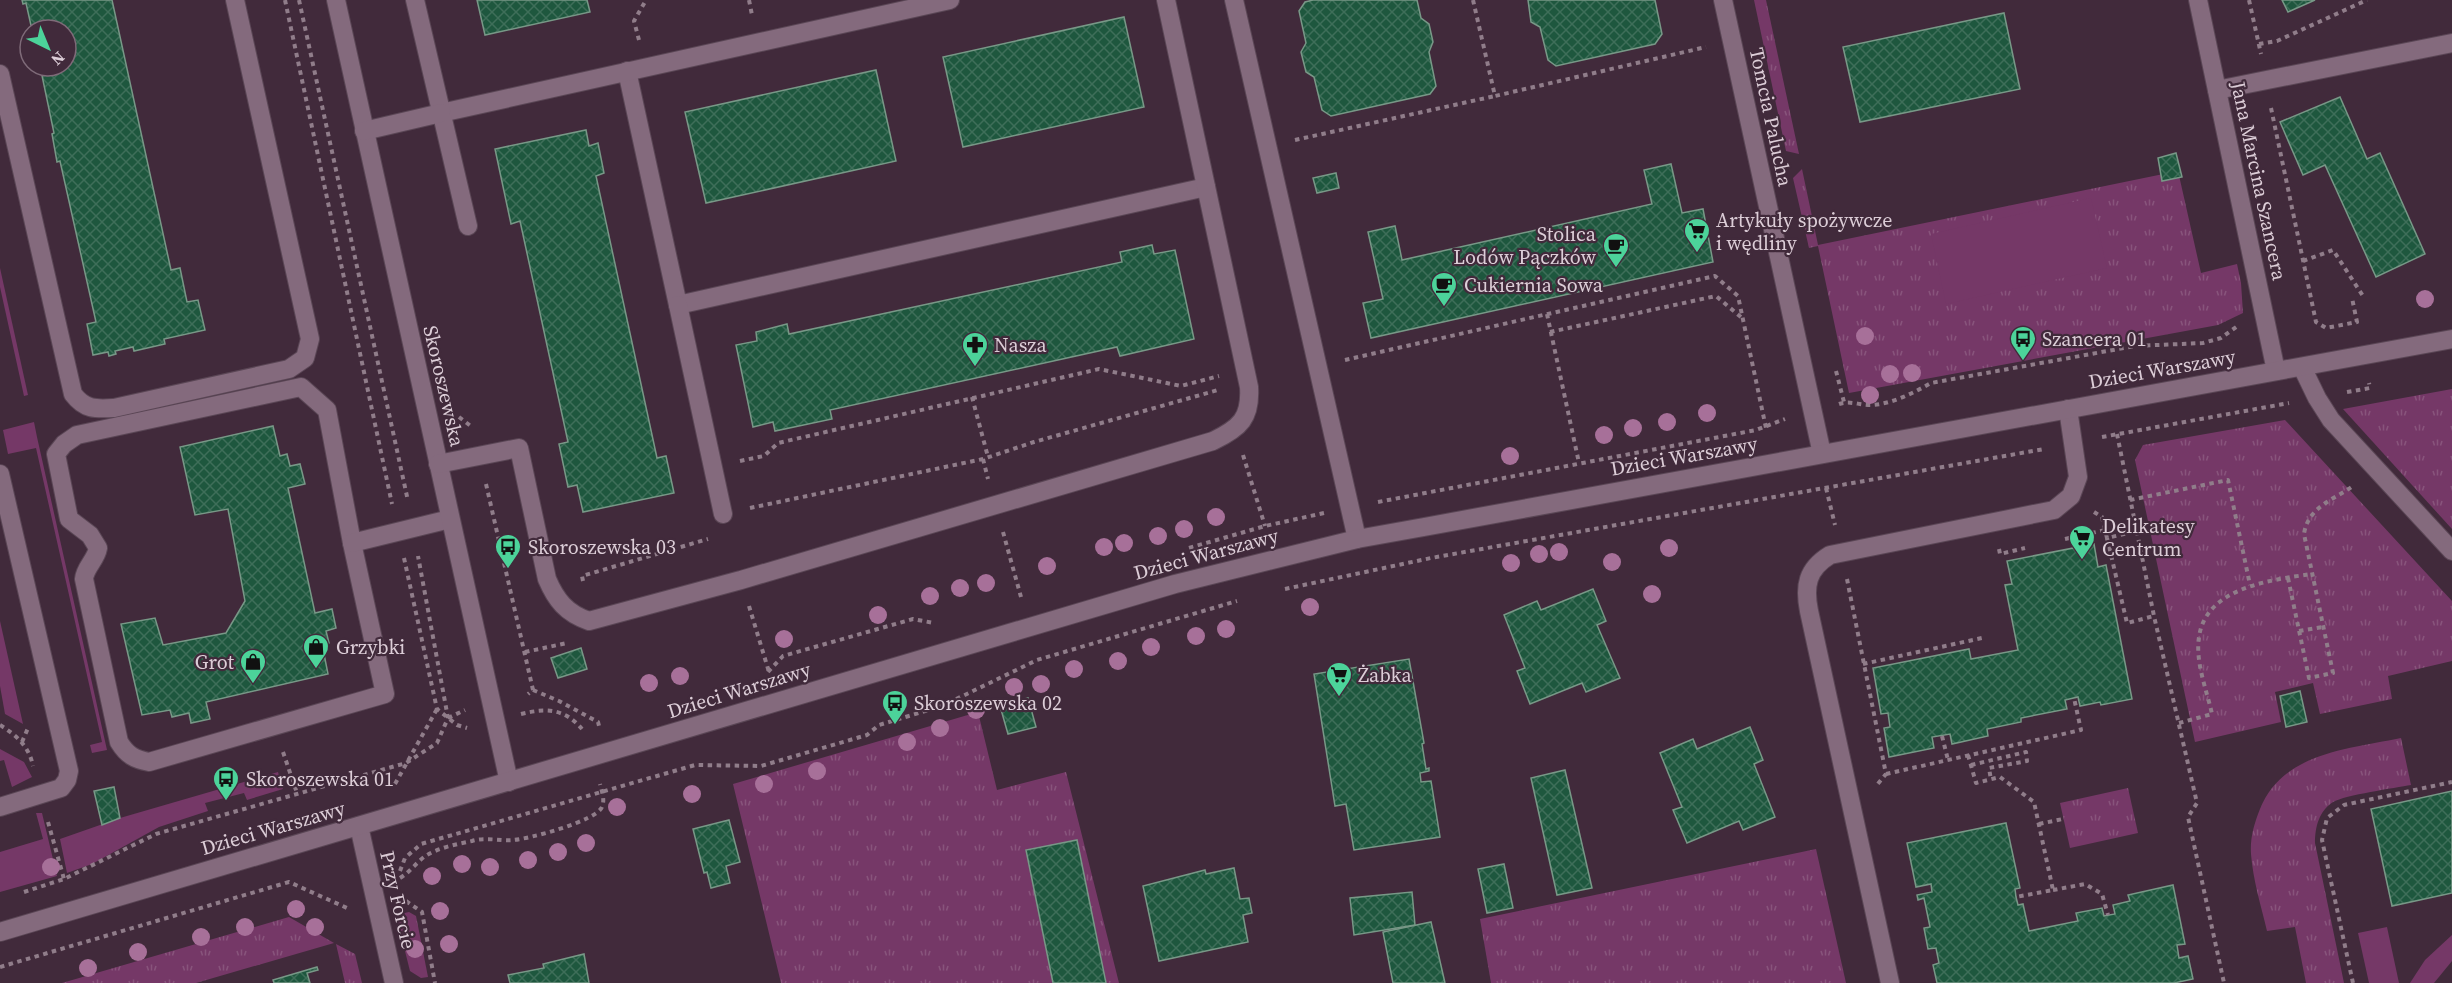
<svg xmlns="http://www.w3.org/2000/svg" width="2452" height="983" viewBox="0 0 2452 983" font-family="'Source Serif 4',serif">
	<defs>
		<pattern id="grass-tufts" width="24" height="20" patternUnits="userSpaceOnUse" patternTransform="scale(1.5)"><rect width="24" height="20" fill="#753867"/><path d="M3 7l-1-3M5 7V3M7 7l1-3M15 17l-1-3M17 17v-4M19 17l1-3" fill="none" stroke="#88547c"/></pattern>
		<pattern id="building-cross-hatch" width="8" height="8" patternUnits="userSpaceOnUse" patternTransform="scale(1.5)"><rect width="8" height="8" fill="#1e573e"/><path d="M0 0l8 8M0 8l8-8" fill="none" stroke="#3e6e59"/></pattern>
	</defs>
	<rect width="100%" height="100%" fill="#412a3b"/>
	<g fill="url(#grass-tufts)">
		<path d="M1754,0H1766L1799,154L1786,151Z"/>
		<path d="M1802,169L1818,245L2178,171L2201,273L2237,264L2241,283L2243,313L2218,325L1849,393L1818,246L1809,248L1793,178Z"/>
		<path d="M2452,389V529L2343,409Z"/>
		<path d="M2285,420L2452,601V661L2388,676L2392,699L2320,714L2313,683L2275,692L2281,722L2195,742L2135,460L2143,445Z"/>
		<path d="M978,712L997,790L1066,772L1119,983H781L733,784Z"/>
		<path d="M2401,738L2411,785C2395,788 2345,795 2333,802C2319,811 2315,827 2315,843L2344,983H2306L2295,927L2267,931C2261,906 2253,880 2251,854C2250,838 2254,824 2260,809C2283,752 2349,749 2401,738Z"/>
		<path d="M2128,788L2138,833L2070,848L2060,803Z"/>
		<path d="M1816,849L1846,983H1491L1480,919Z"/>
		<path d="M409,912L416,916L428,977L421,978L410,971L396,915Z"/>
		<path d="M289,917L334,943L196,983H62Z"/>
		<path d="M336,944L355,954L362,983H345Z"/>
	</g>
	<g fill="#753867">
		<path d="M2091,198L2107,268L1946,304L1931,234Z"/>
		<path d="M0,268L28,395L24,396L0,287Z"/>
		<path d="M34,422L37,437L107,750L92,753L90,745L102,742L36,448L8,454L3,430Z"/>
		<path d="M0,621L23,724L5,714L0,686Z"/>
		<path d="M0,749L24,762L32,777L12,787L4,760L0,761Z"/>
		<path d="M278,772L283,789L247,800L244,793L205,803L208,811L159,827L92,864L67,873L60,839L120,818Z"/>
		<path d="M36,813H42L57,876L0,892V852L43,839Z"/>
		<path d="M2387,927L2399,983H2369L2358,933Z"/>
		<path d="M2452,935V961L2434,983H2410L2425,960Z"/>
	</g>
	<g fill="url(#building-cross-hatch)" stroke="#789887" stroke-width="1.5">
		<path d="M22,0H112L171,270L180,268L187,302L198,300L205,330L164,339L165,344L134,351L133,347L115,351L116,354L109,356L108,352L93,355L87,324L96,322L60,161L57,162L52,134L54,133L40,66H66V30H32L26,3L23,4Z"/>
		<path d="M477,0H587L590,12L485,35Z"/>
		<path d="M1313,0H1417L1421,18L1429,24L1433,42L1429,52L1436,86L1430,94L1331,116L1322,110L1314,77L1306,72L1301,52L1306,43L1299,11L1305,2Z"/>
		<path d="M1528,0H1655L1662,34L1655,44L1556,66L1548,60L1540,27L1531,22Z"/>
		<path d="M2282,0H2315L2288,12Z"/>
		<path d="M2004,13L2020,89L1860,122L1843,47Z"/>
		<path d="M1124,17L1144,107L963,147L943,57Z"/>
		<path d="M876,70L896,161L706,203L685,112Z"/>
		<path d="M2340,97L2367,159L2380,153L2425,254L2376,277L2325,165L2303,175L2280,122Z"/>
		<path d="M586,130L589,146L598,143L604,173L596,176L657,458L666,456L674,493L583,512L577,485L568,487L559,444L568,442L520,221L511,224L495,149Z"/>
		<path d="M2176,153L2182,177L2162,181L2158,158Z"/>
		<path d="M1671,164L1682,213L1703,209L1713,262L1371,338L1363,303L1383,299L1368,232L1395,226L1402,260L1652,204L1644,170Z"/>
		<path d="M1336,173L1339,188L1317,193L1313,178Z"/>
		<path d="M1152,245L1154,254L1175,250L1194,339L1120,356L1117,347L830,410L832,419L775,431L773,422L753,427L736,345L757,341L756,332L787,324L789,334L1122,262L1120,252Z"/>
		<path d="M273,426L280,456L287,454L290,466L300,464L305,484L288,488L315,613L332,609L336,628L326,631L329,643L322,644L328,674L206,702L210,719L191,723L189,713L172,717L170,710L142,715L121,624L155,618L163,645L226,633L245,601L228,509L195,515L180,447Z"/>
		<path d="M2094,544L2098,567L2106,565L2132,699L2101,705L2100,702L2080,706L2078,697L2065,700L2067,709L2021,718V722L1987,729L1988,736L1952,744L1950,734L1932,737L1934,748L1889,757L1884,728L1890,727L1888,713L1881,714L1873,668L1969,649L1971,659L2018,650L2005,585L2012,584L2007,561Z"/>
		<path d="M1593,589L1606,621L1597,625L1620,678L1586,692L1582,683L1530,704L1517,671L1525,668L1504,615L1537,601L1541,610Z"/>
		<path d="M581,648L587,669L558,678L551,658Z"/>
		<path d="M1409,659L1424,743L1422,744L1426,769L1429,768V771L1420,773L1421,782L1431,781L1440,837L1354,850L1346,804L1335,806L1314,674Z"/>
		<path d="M2300,691L2307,722L2286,727L2280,696Z"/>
		<path d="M1028,698L1036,727L1008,734L1000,706Z"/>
		<path d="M1750,727L1763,760L1754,764L1775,817L1743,830L1739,821L1687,843L1673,810L1682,807L1660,753L1693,739L1697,749Z"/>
		<path d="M1565,770L1592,888L1557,895L1531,778Z"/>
		<path d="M114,787L120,818L102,825L94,791Z"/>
		<path d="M2452,791V893L2392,906L2371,809Z"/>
		<path d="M729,820L740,862L726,866L730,883L711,888L707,872L704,873L693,829Z"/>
		<path d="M2006,823L2020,888L2015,889L2016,897L2018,905L2023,904L2029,931L2078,921L2076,913L2102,908L2104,916L2115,914L2113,905L2130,901L2128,895L2173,885L2185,944L2177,945L2179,958L2188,956L2193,979L2174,983H1937L1933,965L1939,963L1936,948L1928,949L1924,928L1930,927L1924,898L1918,900L1917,895L1932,892L1931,884L1916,887L1907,843Z"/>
		<path d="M1077,840L1106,983H1053L1026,850Z"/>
		<path d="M1504,864L1513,908L1487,913L1478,869Z"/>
		<path d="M1234,868L1240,899L1249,898L1252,913L1243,915L1248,942L1159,961L1143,886L1205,870L1206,874Z"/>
		<path d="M1412,892L1415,925L1354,935L1350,898Z"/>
		<path d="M1431,922L1445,983H1393L1383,932Z"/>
		<path d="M584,954L589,983H510L508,975L544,968L543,964Z"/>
		<path d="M317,967L318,970L307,973L310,983H274L273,980Z"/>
	</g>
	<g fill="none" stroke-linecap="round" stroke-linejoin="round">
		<defs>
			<g id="service">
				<path d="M1234,0L1357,539"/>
				<path d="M2217,90L2452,43"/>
				<path d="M2302,367L2317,398L2331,420L2452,551"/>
				<path d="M301,387L327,410L352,543L385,694L149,762C134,759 127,755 119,742L84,579C85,567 96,560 98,548L90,535L69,519L56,454L64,444L77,435Z"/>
				<path d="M352,543L450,519"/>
				<path d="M1890,983L1809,611C1804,586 1807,569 1830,555L2054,510L2071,496L2078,477L2068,409"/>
			</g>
			<g id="pedestrian">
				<path d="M627,71L678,305L1206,187"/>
				<path d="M441,113L950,0"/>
				<path d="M678,305L723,514"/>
			</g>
			<g id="minor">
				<path d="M336,0L509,782"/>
				<path d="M415,0L468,226"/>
				<path d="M1723,0L1822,454"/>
				<path d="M2198,0L2276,371"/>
				<path d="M0,74L73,394C85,410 96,409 114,408L289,369L305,358L310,339L235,0"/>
				<path d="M364,131L441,113"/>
				<path d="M438,464L519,448L547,579C556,600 566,613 589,621L741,580L1213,441C1240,428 1251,418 1249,387L1166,0"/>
				<path d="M0,474L69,771L67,780L61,788L0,807"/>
				<path d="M359,826L394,983"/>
			</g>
			<path id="tertiary" d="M0,932L1175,584L1357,539L1424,527L2452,339"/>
		</defs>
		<use href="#service" stroke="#5a4655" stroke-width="20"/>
		<use href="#pedestrian" stroke="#5a4655" stroke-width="20"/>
		<use href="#minor" stroke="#5a4655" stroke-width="20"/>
		<use href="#tertiary" stroke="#5a4655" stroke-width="20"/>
		<g stroke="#907d8a" stroke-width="4" stroke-dasharray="4.5 4.5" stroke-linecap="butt">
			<path d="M285,0L392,504"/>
			<path d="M299,0L408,501"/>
			<path d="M749,0L752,15"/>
			<path d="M1473,0L1495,96L1706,47"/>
			<path d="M2249,0L2261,54"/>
			<path d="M639,40L634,21L646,0"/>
			<path d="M2259,44L2277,41L2367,0"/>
			<path d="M2271,108L2316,322L2326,328L2357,322L2352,298"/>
			<path d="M1295,140L1495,96"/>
			<path d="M2303,261L2333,250L2363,296"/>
			<path d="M1547,314L1579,463"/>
			<path d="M1550,332L1716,296L1742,318"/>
			<path d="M1345,360L1715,276L1738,296L1766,428"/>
			<path d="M1836,371L1844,402"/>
			<path d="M2347,392L2370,388L2369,383"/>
			<path d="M972,397L988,457"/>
			<path d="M1839,404C1850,400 1862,406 1873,405C1894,403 1913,393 1931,383L2135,346L2203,343L2221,338L2239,325"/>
			<path d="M459,417L472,427"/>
			<path d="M2117,434L2154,616L2197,803L2188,817L2224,983"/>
			<path d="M2102,437L2289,403"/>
			<path d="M1243,455L1265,526"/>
			<path d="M983,459L988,479"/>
			<path d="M740,461L764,456L778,443L1099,369L1181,386L1219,376"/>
			<path d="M486,484L533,690L528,694"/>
			<path d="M1826,488L1835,525"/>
			<path d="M2130,500L2228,480L2250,585"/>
			<path d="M1378,502L1756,430L1785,419"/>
			<path d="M750,508L983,459L1034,442L1218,390L1219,392"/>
			<path d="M2094,512L2102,517L2107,538L2137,531"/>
			<path d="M1003,532L1021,597"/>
			<path d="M2107,538L2127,623L2154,616"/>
			<path d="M2065,539L2105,530"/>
			<path d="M1189,548L1265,526L1324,513"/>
			<path d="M1999,549L2000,554L2025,548"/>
			<path d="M404,558L437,709L457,725L467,728"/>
			<path d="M2288,578L2309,678L2333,673L2304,534C2308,507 2333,500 2353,486"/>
			<path d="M1847,579L1886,774L1876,786"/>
			<path d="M583,581L582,576L708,539"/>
			<path d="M1285,589L1431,558L2044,449"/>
			<path d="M749,606L769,672"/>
			<path d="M2299,631L2323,627"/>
			<path d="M525,652L567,643"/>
			<path d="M1863,664L1982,638"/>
			<path d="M768,672L783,656L913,619L934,623"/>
			<path d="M533,690L559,701L598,722L599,726"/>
			<path d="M521,714C546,708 564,708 582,729"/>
			<path d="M448,718L465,710"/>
			<path d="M2179,723L2212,714C2207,691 2195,662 2199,637C2206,587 2272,580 2311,574"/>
			<path d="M0,725C16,735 29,746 33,766"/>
			<path d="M1942,736L1948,760"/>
			<path d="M22,742L28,728"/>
			<path d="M283,752L297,793"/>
			<path d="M1968,755L1976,783L2000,777L2034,802L2053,890L2016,897"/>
			<path d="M1971,765L2026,752L2027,761L1989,768L1991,780"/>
			<path d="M1886,774L2081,730L2074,698"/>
			<path d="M395,784L437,709"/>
			<path d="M48,822L64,879"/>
			<path d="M2039,824L2063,819"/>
			<path d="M400,871L405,858L421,844L695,765L761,766L867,735L879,725L942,706L1037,660L1237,601"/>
			<path d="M400,878C410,872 415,864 424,857C437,848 457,844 472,841C485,837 500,841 513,840C529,839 596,821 602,807C605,800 602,792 600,784"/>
			<path d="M2053,890L2085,884L2102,894L2108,915"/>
			<path d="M24,892L64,879L156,834L406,763L437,743L448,718L418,556"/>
			<path d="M406,901L422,912L435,983"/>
			<path d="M0,967L289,882L347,908"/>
			<path d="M2353,983L2322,840L2327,818L2344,805L2452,782"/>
		</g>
		<use href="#service" stroke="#846a7d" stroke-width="18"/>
		<use href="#pedestrian" stroke="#846a7d" stroke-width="18"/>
		<use href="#minor" stroke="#846a7d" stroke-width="18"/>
		<use href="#tertiary" stroke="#846a7d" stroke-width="18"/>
	</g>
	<g fill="#a77099">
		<circle cx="2425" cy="299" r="9"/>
		<circle cx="1865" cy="336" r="9"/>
		<circle cx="1912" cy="373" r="9"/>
		<circle cx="1890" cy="374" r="9"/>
		<circle cx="1870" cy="395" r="9"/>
		<circle cx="1707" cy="413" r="9"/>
		<circle cx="1667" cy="422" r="9"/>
		<circle cx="1633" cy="428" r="9"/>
		<circle cx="1604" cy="435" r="9"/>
		<circle cx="1510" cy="456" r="9"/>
		<circle cx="1216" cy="517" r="9"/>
		<circle cx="1184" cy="529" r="9"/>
		<circle cx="1158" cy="536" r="9"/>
		<circle cx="1124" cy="543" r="9"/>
		<circle cx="1104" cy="547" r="9"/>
		<circle cx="1669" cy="548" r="9"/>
		<circle cx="1559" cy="552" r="9"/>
		<circle cx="1539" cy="554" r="9"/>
		<circle cx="1612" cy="562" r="9"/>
		<circle cx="1511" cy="563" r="9"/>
		<circle cx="1047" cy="566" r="9"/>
		<circle cx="986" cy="583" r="9"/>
		<circle cx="960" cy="588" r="9"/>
		<circle cx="1652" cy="594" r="9"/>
		<circle cx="930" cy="596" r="9"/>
		<circle cx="1310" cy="607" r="9"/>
		<circle cx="878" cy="615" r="9"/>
		<circle cx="1226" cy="629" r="9"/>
		<circle cx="1196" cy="636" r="9"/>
		<circle cx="784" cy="639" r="9"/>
		<circle cx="1151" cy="647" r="9"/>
		<circle cx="1118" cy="661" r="9"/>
		<circle cx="1074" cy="669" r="9"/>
		<circle cx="680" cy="676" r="9"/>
		<circle cx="649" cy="683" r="9"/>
		<circle cx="1041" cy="684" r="9"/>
		<circle cx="1014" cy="687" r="9"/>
		<circle cx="976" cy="710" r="9"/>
		<circle cx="940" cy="728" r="9"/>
		<circle cx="907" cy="742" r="9"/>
		<circle cx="817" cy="771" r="9"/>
		<circle cx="764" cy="784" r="9"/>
		<circle cx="692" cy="794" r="9"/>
		<circle cx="617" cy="807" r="9"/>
		<circle cx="586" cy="843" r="9"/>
		<circle cx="558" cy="852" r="9"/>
		<circle cx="528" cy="860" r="9"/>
		<circle cx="462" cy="864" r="9"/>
		<circle cx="51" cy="867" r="9"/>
		<circle cx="490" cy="867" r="9"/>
		<circle cx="432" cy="876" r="9"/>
		<circle cx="296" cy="909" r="9"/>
		<circle cx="440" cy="911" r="9"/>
		<circle cx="245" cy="927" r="9"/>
		<circle cx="315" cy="927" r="9"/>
		<circle cx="201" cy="937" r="9"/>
		<circle cx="449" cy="944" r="9"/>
		<circle cx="415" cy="949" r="9"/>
		<circle cx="138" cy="952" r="9"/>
		<circle cx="88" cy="968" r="9"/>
	</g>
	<defs>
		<symbol id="supermarket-pin" viewBox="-11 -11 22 30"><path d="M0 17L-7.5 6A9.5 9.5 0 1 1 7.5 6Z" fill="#4cd39a" stroke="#412a3b"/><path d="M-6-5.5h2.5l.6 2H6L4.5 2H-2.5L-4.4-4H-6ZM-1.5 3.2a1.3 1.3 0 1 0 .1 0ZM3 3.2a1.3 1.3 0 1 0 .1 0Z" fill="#111"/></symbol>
		<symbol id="cafe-pin" viewBox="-11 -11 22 30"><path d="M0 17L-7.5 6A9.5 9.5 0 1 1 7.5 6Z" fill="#4cd39a" stroke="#412a3b"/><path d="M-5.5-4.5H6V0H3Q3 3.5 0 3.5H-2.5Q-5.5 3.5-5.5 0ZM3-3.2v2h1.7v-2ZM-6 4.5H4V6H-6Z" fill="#111"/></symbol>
		<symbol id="bus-pin" viewBox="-11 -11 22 30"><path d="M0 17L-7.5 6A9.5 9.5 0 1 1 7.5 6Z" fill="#4cd39a" stroke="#412a3b"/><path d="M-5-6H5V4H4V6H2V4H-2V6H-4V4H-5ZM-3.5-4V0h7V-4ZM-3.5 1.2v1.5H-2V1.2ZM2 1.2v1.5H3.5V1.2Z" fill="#111"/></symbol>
		<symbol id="pharmacy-pin" viewBox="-11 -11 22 30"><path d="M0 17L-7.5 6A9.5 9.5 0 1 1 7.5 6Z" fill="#4cd39a" stroke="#412a3b"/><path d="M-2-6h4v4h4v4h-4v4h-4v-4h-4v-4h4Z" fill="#111"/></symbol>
		<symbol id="shop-pin" viewBox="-11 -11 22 30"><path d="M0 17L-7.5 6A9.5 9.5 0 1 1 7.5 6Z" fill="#4cd39a" stroke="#412a3b"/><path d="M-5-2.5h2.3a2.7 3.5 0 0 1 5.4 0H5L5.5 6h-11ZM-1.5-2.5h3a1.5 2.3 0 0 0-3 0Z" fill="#111"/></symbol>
	</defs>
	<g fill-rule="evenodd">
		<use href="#supermarket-pin" x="1682" y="216" width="30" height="40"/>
		<use href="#cafe-pin" x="1601" y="231" width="30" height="40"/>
		<use href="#cafe-pin" x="1429" y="270" width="30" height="40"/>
		<use href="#bus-pin" x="2008" y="324" width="30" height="40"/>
		<use href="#pharmacy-pin" x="960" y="330" width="30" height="40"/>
		<use href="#supermarket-pin" x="2067" y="523" width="30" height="40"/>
		<use href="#bus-pin" x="493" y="532" width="30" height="40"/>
		<use href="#shop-pin" x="301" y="632" width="30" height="40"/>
		<use href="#shop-pin" x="238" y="647" width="30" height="40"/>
		<use href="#supermarket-pin" x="1324" y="660" width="30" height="40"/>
		<use href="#bus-pin" x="880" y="688" width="30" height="40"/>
		<use href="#bus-pin" x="211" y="764" width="30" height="40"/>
	</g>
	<g text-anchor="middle" stroke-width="4.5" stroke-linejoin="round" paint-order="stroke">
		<g font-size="20" fill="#dccdd7" stroke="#412a3b">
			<text transform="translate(1771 117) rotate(78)" y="7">Tomcia Palucha</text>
			<text transform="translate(2259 181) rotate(78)" y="7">Jana Marcina Szancera</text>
			<text transform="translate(2162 369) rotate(-10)" y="7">Dzieci Warszawy</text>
			<text transform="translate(444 386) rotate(77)" y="7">Skoroszewska</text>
			<text transform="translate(1684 456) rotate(-10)" y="7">Dzieci Warszawy</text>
			<text transform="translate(1206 554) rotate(-15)" y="7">Dzieci Warszawy</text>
			<text transform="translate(739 690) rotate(-17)" y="7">Dzieci Warszawy</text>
			<text transform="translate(273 828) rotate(-16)" y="7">Dzieci Warszawy</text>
			<text transform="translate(398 900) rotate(77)" y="7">Przy Forcie</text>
		</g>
		<g font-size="20" fill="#dccdd7" stroke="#412a3b" text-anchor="start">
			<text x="1716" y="227">Artykuły spożywcze<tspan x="1716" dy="23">i wędliny</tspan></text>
			<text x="1596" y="241" text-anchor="end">Stolica<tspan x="1596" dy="23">Lodów Pączków</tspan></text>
			<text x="1464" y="292">Cukiernia Sowa</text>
			<text x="2042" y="346">Szancera 01</text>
			<text x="994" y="352">Nasza</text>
			<text x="2102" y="533">Delikatesy<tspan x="2102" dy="23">Centrum</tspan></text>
			<text x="528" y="554">Skoroszewska 03</text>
			<text x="336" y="654">Grzybki</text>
			<text x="234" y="669" text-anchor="end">Grot</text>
			<text x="1358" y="682">Żabka</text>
			<text x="914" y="710">Skoroszewska 02</text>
			<text x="246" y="786">Skoroszewska 01</text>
		</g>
	</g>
	<g transform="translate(48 48) rotate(137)"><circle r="28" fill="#412a3b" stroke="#7f6b79" stroke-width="1.5"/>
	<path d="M0-4.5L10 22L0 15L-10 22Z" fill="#4cd39a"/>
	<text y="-9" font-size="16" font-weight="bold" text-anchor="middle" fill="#dccdd7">N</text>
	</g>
</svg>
